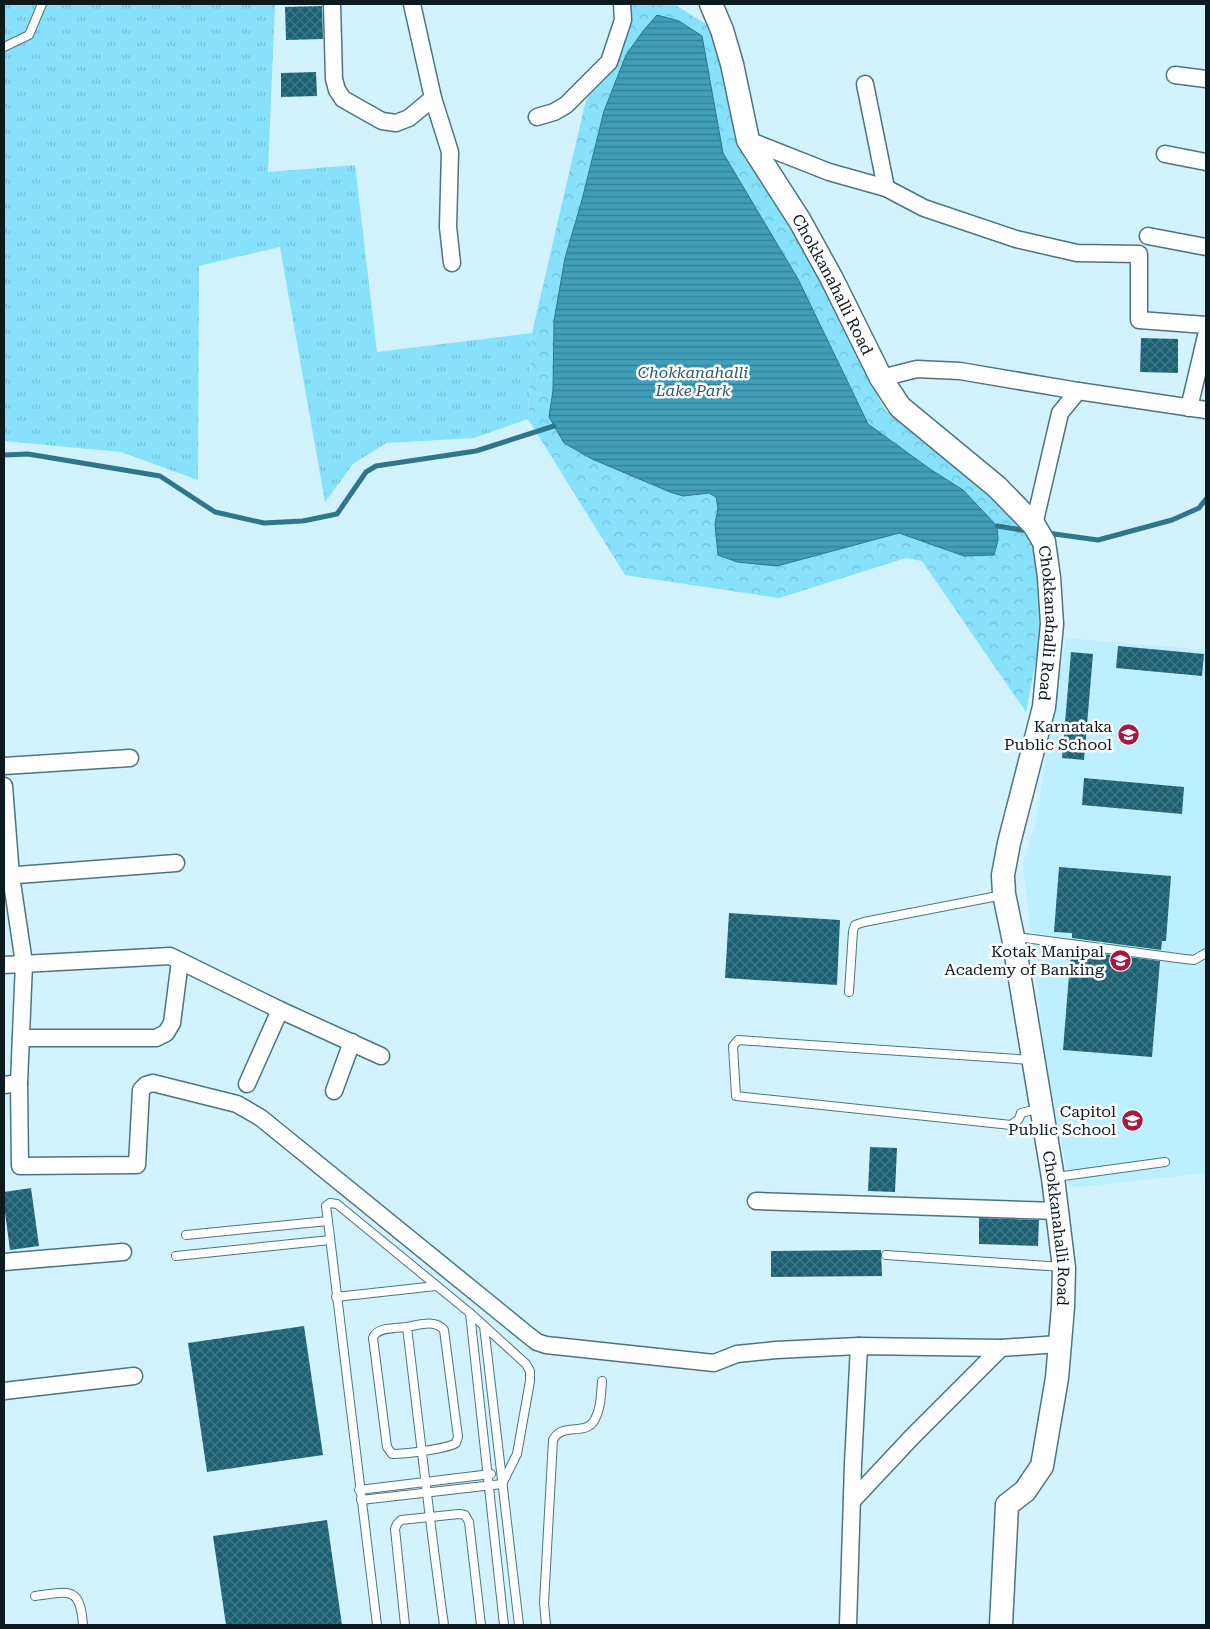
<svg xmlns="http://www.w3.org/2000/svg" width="1210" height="1629" viewBox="0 0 1210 1629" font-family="'Roboto Serif',serif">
	<defs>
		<pattern id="grass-tufts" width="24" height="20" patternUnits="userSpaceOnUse" patternTransform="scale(1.25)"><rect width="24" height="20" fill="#87e1fc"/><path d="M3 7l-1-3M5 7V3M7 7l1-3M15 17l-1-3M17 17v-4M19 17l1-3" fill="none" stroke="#73c0d8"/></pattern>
		<pattern id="park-crowns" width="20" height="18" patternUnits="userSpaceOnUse" patternTransform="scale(1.25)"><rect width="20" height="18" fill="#87e1fc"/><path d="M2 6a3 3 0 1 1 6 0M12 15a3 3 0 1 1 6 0" fill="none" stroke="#73c0d8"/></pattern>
		<pattern id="water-rules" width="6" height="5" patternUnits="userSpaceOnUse" patternTransform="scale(1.25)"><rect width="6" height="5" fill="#3f9eb8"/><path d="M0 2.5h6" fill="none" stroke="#338095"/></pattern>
		<pattern id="building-cross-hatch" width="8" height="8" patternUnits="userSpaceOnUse" patternTransform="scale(1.25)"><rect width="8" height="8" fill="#1c6173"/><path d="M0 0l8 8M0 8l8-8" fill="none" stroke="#427785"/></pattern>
	</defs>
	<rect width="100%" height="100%" fill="#d2f3fd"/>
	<path fill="#bcefff" d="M1066,638L1206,650V1173L1070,1188L1045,1055L1023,864L1036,820Z"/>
	<path fill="url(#grass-tufts)" d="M4,4H275L268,172L355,165L377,352L532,333L528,419L474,438L386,443L353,464L325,502L280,247L199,266L198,480L121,452L4,441Z"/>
	<path fill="url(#park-crowns)" d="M632,4H674L720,33L736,136L798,230L884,409L961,464L1022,521L1040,559L1042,628L1026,712L922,561L906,558L779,598L625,575L528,419L532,333L585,104Z"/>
	<path fill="url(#water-rules)" stroke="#2f768a" d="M657,15L679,21L702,36L723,153L798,279L868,424L930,469L963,490L997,526L998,540L994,555L964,556L899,533L777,566L737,562L718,555L715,524L718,508L716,497L709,493L683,496L670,492L592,459L564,443L549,417L553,390L554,321L565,258L582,200L604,111L626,55L643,31Z"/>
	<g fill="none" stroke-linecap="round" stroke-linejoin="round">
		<g stroke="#2f768a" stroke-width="5">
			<path d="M4,455L28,454L160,476L215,512L264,523L303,521L337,514L366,472L376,466L476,451L554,426"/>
			<path d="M997,526L1028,531"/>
			<path d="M1047,533L1098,540L1172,520L1199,508L1206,499"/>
		</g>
	</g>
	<g fill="url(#building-cross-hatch)">
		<path d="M322,6L323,39L286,40L285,7Z"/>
		<path d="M316,72L317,96L281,97V73Z"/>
		<path d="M1141,338L1178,339V373L1140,372Z"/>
		<path d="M1118,646L1204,654L1202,676L1116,668Z"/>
		<path d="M1071,652L1093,654L1084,760L1062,758Z"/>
		<path d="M1084,778L1184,787L1182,814L1082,805Z"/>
		<path d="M1059,867L1171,876L1166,941H1162L1161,950L1072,938V933L1054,932Z"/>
		<path d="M729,913L840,920L837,985L725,978Z"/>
		<path d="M1071,950L1160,961L1152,1057L1063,1050Z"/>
		<path d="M870,1147L897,1148L895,1192L868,1191Z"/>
		<path d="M31,1188L39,1246L10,1250L4,1205V1192Z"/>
		<path d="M979,1218L1039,1220L1038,1246L979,1244Z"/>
		<path d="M881,1250L882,1276L771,1277V1251Z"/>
		<path d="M304,1326L323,1455L207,1472L188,1343Z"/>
		<path d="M327,1520L342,1625H226L213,1536Z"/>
	</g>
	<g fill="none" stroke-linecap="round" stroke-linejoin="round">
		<defs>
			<g id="lane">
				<path d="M4,47L29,35L42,4"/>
				<path d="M1017,937L1185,959L1194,960L1206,953"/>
				<path d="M849,992L853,931L855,925L864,922L1003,895"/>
				<path d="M1031,1060L738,1040L733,1046L736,1096L1011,1125L1019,1119L1021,1113L1041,1108"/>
				<path d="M1056,1177L1165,1162"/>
				<path d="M186,1235L328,1221"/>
				<path d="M886,1255L1062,1267"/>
				<path d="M176,1256L330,1240"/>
				<path d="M336,1297L436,1286"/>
				<path d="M484,1326L519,1625"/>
				<path d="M407,1327C419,1325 435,1319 444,1330L458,1437L456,1443C447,1449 404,1454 392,1454L387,1447L373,1338C376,1327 396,1328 407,1327C419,1426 430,1526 444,1625"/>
				<path d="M359,1490L491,1474"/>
				<path d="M361,1500L502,1484L517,1454L530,1381V1371L526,1364L470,1313"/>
				<path d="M35,1596C69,1592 80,1585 83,1625"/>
				<path d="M377,1625L328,1221L326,1206L330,1203L337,1204L470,1313L504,1625"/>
				<path d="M405,1625L395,1529L397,1524L401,1520L459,1514L465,1515L469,1522L481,1625"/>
				<path d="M546,1625L544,1603L553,1440C562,1422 585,1436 594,1421C601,1409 601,1394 602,1381"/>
			</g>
			<g id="street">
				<path d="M332,4L334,79L337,90L343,99L382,121L396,123L409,118L433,98"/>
				<path d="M412,4L433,98L450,152L448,227L452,263"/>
				<path d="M1175,75L1206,79"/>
				<path d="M865,84L886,188"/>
				<path d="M537,117L554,112L566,105L609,62L623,20L622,4"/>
				<path d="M748,140L829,172L886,188L924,208L1016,239L1077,253L1139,254V320L1206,325"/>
				<path d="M1165,154L1206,162"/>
				<path d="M1148,236L1206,247"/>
				<path d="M881,378L917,369L960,371L1078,391"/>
				<path d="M1189,408L1206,336"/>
				<path d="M1034,525L1060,413L1078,391L1206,410"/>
				<path d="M4,766L130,758"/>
				<path d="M4,786L11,876L24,963L19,1083"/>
				<path d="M4,876L176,863"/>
				<path d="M4,965L170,956L280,1010L381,1056"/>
				<path d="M21,1038H156L166,1033L172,1023L180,961"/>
				<path d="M247,1084L280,1010"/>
				<path d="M4,1085L19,1083L20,1166L137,1165L141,1090L146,1085L153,1083L237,1104L261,1118L528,1335L537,1342L546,1345L714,1363L737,1354L776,1350L859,1346L1001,1348L1059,1344"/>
				<path d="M334,1091L352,1042"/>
				<path d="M756,1201L1057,1211"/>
				<path d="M4,1262L123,1252"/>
				<path d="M4,1391L134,1376"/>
				<path d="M852,1501L912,1437L1001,1348"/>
				<path d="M848,1625L853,1464L859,1346"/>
			</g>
			<g id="secondary">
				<path id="s1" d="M711,4L722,30L732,64L748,140L800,221L832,279L881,378L900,407L997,487L1034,525L1044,542L1049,577L1052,624L1044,707L1009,843L1003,875L1004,894L1013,937L1053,1178L1064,1268L1063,1307L1057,1378L1042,1466L1025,1491L1007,1505L1001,1625"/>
			</g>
		</defs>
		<use href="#lane" stroke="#4e7480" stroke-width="10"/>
		<use href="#street" stroke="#4e7480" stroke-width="19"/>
		<use href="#secondary" stroke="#4e7480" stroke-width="25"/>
		<use href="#lane" stroke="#fff" stroke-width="8"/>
		<use href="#street" stroke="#fff" stroke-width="16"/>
		<use href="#secondary" stroke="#fff" stroke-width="22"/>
	</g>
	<defs>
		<symbol id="school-disc" viewBox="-11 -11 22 22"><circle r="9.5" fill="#ac1740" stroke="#fff"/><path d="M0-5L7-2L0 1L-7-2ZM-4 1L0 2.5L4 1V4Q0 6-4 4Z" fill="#fff"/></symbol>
		<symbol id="university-disc" viewBox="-11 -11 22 22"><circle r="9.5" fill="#ac1740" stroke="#fff"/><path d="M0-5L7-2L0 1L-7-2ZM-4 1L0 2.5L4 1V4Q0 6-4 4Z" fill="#fff"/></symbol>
	</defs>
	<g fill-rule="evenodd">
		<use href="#school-disc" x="1116" y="722" width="25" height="25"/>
		<use href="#university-disc" x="1108" y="948" width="25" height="25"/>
		<use href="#school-disc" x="1120" y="1108" width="25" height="25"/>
	</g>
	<g text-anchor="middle" stroke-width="5" stroke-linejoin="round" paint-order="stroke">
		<g font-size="16" fill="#0b1a1f" stroke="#fff">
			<text dy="6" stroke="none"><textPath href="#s1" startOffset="309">Chokkanahalli Road</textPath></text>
			<text dy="6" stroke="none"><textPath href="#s1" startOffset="729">Chokkanahalli Road</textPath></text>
			<text dy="6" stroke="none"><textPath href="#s1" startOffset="1344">Chokkanahalli Road</textPath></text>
		</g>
		<g font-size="16" font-style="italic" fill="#285c6b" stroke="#fff">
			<text x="693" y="378">Chokkanahalli<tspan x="693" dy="18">Lake Park</tspan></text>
		</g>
		<g font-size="16" fill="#0b1a1f" stroke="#fff" text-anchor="end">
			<text x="1112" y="732">Karnataka<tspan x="1112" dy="18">Public School</tspan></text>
			<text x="1104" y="957">Kotak Manipal<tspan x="1104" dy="18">Academy of Banking</tspan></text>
			<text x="1116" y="1117">Capitol<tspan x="1116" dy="18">Public School</tspan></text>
		</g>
	</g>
	<rect width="1210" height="1629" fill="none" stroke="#0b1a1f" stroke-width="10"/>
</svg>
